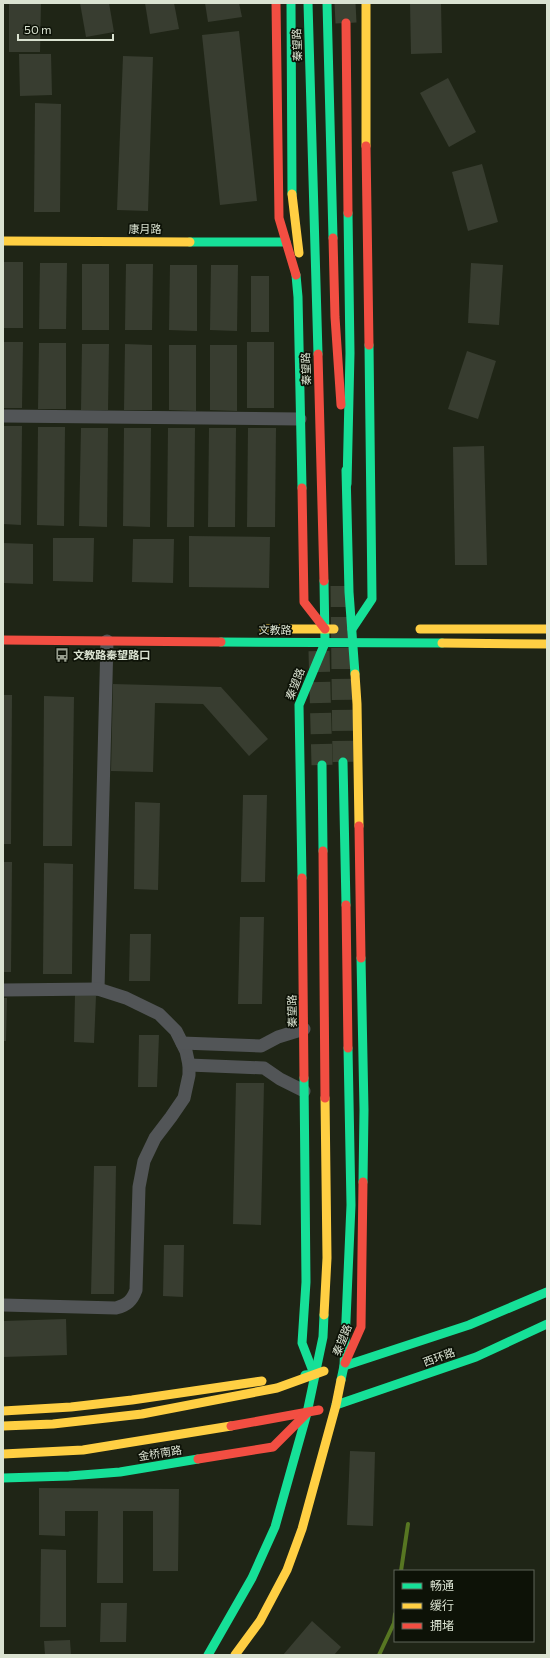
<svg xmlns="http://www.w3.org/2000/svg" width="550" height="1658" viewBox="0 0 550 1658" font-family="Commissioner,'Noto Sans SC',sans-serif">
	<rect width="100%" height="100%" fill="#1f2516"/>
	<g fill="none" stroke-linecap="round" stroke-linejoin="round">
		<g stroke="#577622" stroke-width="4">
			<path d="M401,1571L408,1524"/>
			<path d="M379,1655L394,1623L395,1614"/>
		</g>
	</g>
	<g fill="#383d30">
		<path d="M9,3H41L40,52H9Z"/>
		<path d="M80,3H109L114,32L86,37Z"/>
		<path d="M145,3H174L179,29L150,34Z"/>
		<path d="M205,3H239L242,17L208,22Z"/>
		<path d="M410,3H441L442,53L411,54Z"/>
		<path d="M239,31L257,201L220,205L202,35Z"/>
		<path d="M19,54H51L52,95L20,96Z"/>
		<path d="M123,56L153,57L148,211L117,210Z"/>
		<path d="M448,78L476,132L449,147L420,93Z"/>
		<path d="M35,103L61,104L60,212H34Z"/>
		<path d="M482,164L498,222L468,231L452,172Z"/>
		<rect x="3" y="262" width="20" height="66"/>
		<path d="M40,263H67L66,329H39Z"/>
		<path d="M471,263L503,265L499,325L468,323Z"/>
		<rect x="82" y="264" width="27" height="66"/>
		<path d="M126,264H153L152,330H125Z"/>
		<path d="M170,265H197V331L169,330Z"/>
		<path d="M211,265H238L237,331L210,330Z"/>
		<rect x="251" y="276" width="18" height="56"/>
		<path d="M3,342H23L22,408H3Z"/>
		<rect x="247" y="342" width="27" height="66"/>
		<path d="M39,343H66V409H38Z"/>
		<path d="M82,344H109L108,410H81Z"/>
		<path d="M125,344L152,345V410H124Z"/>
		<path d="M169,345H196V411L169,410Z"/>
		<path d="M210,345H237V411L210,410Z"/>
		<path d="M467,351L496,361L478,419L448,409Z"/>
		<path d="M3,426H22L21,525L3,524Z"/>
		<path d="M38,427H65L64,526L37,525Z"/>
		<path d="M81,428H108L107,527L79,526Z"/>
		<path d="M124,428H151L150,527L123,526Z"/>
		<path d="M168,428H195L194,527H167Z"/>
		<path d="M209,428H236L235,527H208Z"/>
		<path d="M248,428H276L275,527H247Z"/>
		<path d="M484,446L487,565H455L453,447Z"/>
		<path d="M189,536L270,537L269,588L189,587Z"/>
		<path d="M53,538H94L93,582L53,581Z"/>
		<path d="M133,539H174L173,583L132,582Z"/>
		<path d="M3,543L33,544V584L3,583Z"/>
		<path d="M113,684L221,687L268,739L249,756L203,704L155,703L153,772L111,771Z"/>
		<path d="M3,695H12L11,844H3Z"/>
		<path d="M44,696L74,697L72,846H43Z"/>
		<path d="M243,795H267L265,882H241Z"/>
		<path d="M135,802L160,803L158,890L134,889Z"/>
		<path d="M3,862H12L11,972H3Z"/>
		<path d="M44,863L73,864L72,974H43Z"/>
		<path d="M240,917H264L262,1004H238Z"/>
		<path d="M130,934H151L150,981H129Z"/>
		<path d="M75,995L96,996L94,1043L74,1042Z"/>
		<path d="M3,998H7L6,1041H3Z"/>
		<path d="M139,1035H159L157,1087H138Z"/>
		<path d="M236,1083H264L261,1225L233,1224Z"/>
		<path d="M94,1166H116L114,1294H91Z"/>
		<path d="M164,1245H184L183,1297L163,1296Z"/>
		<path d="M66,1319L67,1355L3,1357V1321Z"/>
		<path d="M350,1451L375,1452L373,1526L347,1525Z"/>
		<path d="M39,1488L179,1489L178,1571H153V1511H123V1583H97L98,1511H65V1536L39,1535Z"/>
		<path d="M41,1549L66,1550V1627H40Z"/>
		<path d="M101,1603H127L126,1642H100Z"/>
		<path d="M312,1621L341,1647L334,1655H283Z"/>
		<path d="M70,1640L71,1655H45L44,1641Z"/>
	</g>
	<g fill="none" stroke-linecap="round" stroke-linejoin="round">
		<g stroke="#3b4132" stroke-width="21" stroke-dasharray="21 10" stroke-linecap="butt">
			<path d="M345,3L346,23"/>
			<path d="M341,586L343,762"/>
			<path d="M319,651L322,765"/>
		</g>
		<g stroke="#525557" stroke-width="13">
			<path d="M3,416L300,419"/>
			<path d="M98,989L107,641"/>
			<path d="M3,990L98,989L126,998L159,1014L176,1031L186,1051L189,1065V1075L184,1098L171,1117L155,1138L144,1161L139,1187L136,1290C132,1301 127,1305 116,1308L3,1305"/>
			<path d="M182,1043L261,1046L278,1037L304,1029"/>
			<path d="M189,1065L264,1068L280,1079L304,1091"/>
		</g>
		<g stroke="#16e098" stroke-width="9">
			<path d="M291,3L292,194"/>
			<path d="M308,3L318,354"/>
			<path d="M327,3L333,238"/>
			<path d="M190,242H286"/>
			<path d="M296,275L298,297L302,488"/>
			<path d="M346,470L349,592L355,674"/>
			<path d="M347,484L350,353L348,213"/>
			<path d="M352,629L372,599L369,345"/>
			<path d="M221,642L442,643"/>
			<path d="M343,762L346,905"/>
			<path d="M322,765L323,851"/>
			<path d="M302,878L299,705L325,643L324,581"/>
			<path d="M361,958L364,1110L363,1182"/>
			<path d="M304,1078L306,1282L302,1343L314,1374L305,1375"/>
			<path d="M344,1366L469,1325L547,1292"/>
			<path d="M341,1380L344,1366L351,1205L348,1048"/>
			<path d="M336,1405L476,1357L547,1324"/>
			<path d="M3,1478L69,1476L120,1472L198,1459"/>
			<path d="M208,1655L252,1578L275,1527L307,1413L323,1337L324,1315"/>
		</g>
		<g stroke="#ffcf43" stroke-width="9">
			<path d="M366,3V146"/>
			<path d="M292,194L299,253"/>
			<path d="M3,241L190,242"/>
			<path d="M264,629H334"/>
			<path d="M420,629H547"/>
			<path d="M442,643L547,644"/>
			<path d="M355,674L357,704L359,826"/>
			<path d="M324,1315L327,1258L325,1098"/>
			<path d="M3,1411L71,1407L132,1400L262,1381"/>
			<path d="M3,1426L53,1424L142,1414L277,1388L324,1371"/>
			<path d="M3,1454L83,1450L231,1426"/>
			<path d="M235,1655L260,1621L287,1570L302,1529L336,1405L341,1380"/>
		</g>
		<g stroke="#f24e42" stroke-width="9">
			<path d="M276,3L279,218L296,275"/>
			<path d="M346,23L348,213"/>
			<path d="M366,146L369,345"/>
			<path d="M333,238L335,317L341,405"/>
			<path d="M318,354L324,581"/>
			<path d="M302,488L304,602L325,629"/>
			<path d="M3,640L221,642"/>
			<path d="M359,826L361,958"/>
			<path d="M323,851L325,1098"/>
			<path d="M302,878L304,1078"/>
			<path d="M346,905L348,1048"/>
			<path d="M345,1363L361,1327L363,1182"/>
			<path d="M231,1426L319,1410"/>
			<path d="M198,1459L273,1447L307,1413"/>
		</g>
	</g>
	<defs>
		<symbol id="bus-bare" viewBox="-9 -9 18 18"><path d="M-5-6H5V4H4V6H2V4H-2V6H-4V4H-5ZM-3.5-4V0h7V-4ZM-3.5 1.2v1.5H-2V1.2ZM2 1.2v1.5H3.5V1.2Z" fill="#99a090" stroke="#0d1207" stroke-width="2.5" paint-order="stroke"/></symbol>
	</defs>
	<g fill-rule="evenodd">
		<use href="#bus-bare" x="52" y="645" width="20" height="20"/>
	</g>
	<g text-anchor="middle" stroke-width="3.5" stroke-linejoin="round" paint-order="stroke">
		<g font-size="11" fill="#dae2d1" stroke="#0d1207">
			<text transform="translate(297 45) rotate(-92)" y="4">秦望路</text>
			<text x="145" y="233">康月路</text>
			<text transform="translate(306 369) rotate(-92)" y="4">秦望路</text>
			<text transform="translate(275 630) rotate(1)" y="4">文教路</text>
			<text transform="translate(295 684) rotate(-69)" y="4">秦望路</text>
			<text transform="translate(292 1011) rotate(-91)" y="4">秦望路</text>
			<text transform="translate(342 1340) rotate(-68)" y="4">秦望路</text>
			<text transform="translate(439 1357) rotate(-20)" y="4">西环路</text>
			<text transform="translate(160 1453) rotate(-9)" y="4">金桥南路</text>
		</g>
		<g font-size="11" font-weight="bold" fill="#dae2d1" stroke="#0d1207" text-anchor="start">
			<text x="73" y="659">文教路秦望路口</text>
		</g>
	</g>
	<rect width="550" height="1658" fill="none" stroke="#dae2d1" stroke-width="8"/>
	<rect x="394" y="1570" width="140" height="72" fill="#0d1207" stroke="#5f6558"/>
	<rect x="402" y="1583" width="20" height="6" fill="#16e098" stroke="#5f6558"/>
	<text x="430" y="1590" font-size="12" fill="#dae2d1">畅通</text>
	<rect x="402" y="1603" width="20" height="6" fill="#ffcf43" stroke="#5f6558"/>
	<text x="430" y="1610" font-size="12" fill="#dae2d1">缓行</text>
	<rect x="402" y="1623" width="20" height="6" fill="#f24e42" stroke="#5f6558"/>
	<text x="430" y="1630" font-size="12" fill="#dae2d1">拥堵</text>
	<path d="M18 34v6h95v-6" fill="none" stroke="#dae2d1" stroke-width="2"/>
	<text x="24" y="34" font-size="12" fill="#dae2d1" stroke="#0d1207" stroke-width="3" paint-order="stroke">50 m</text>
</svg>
